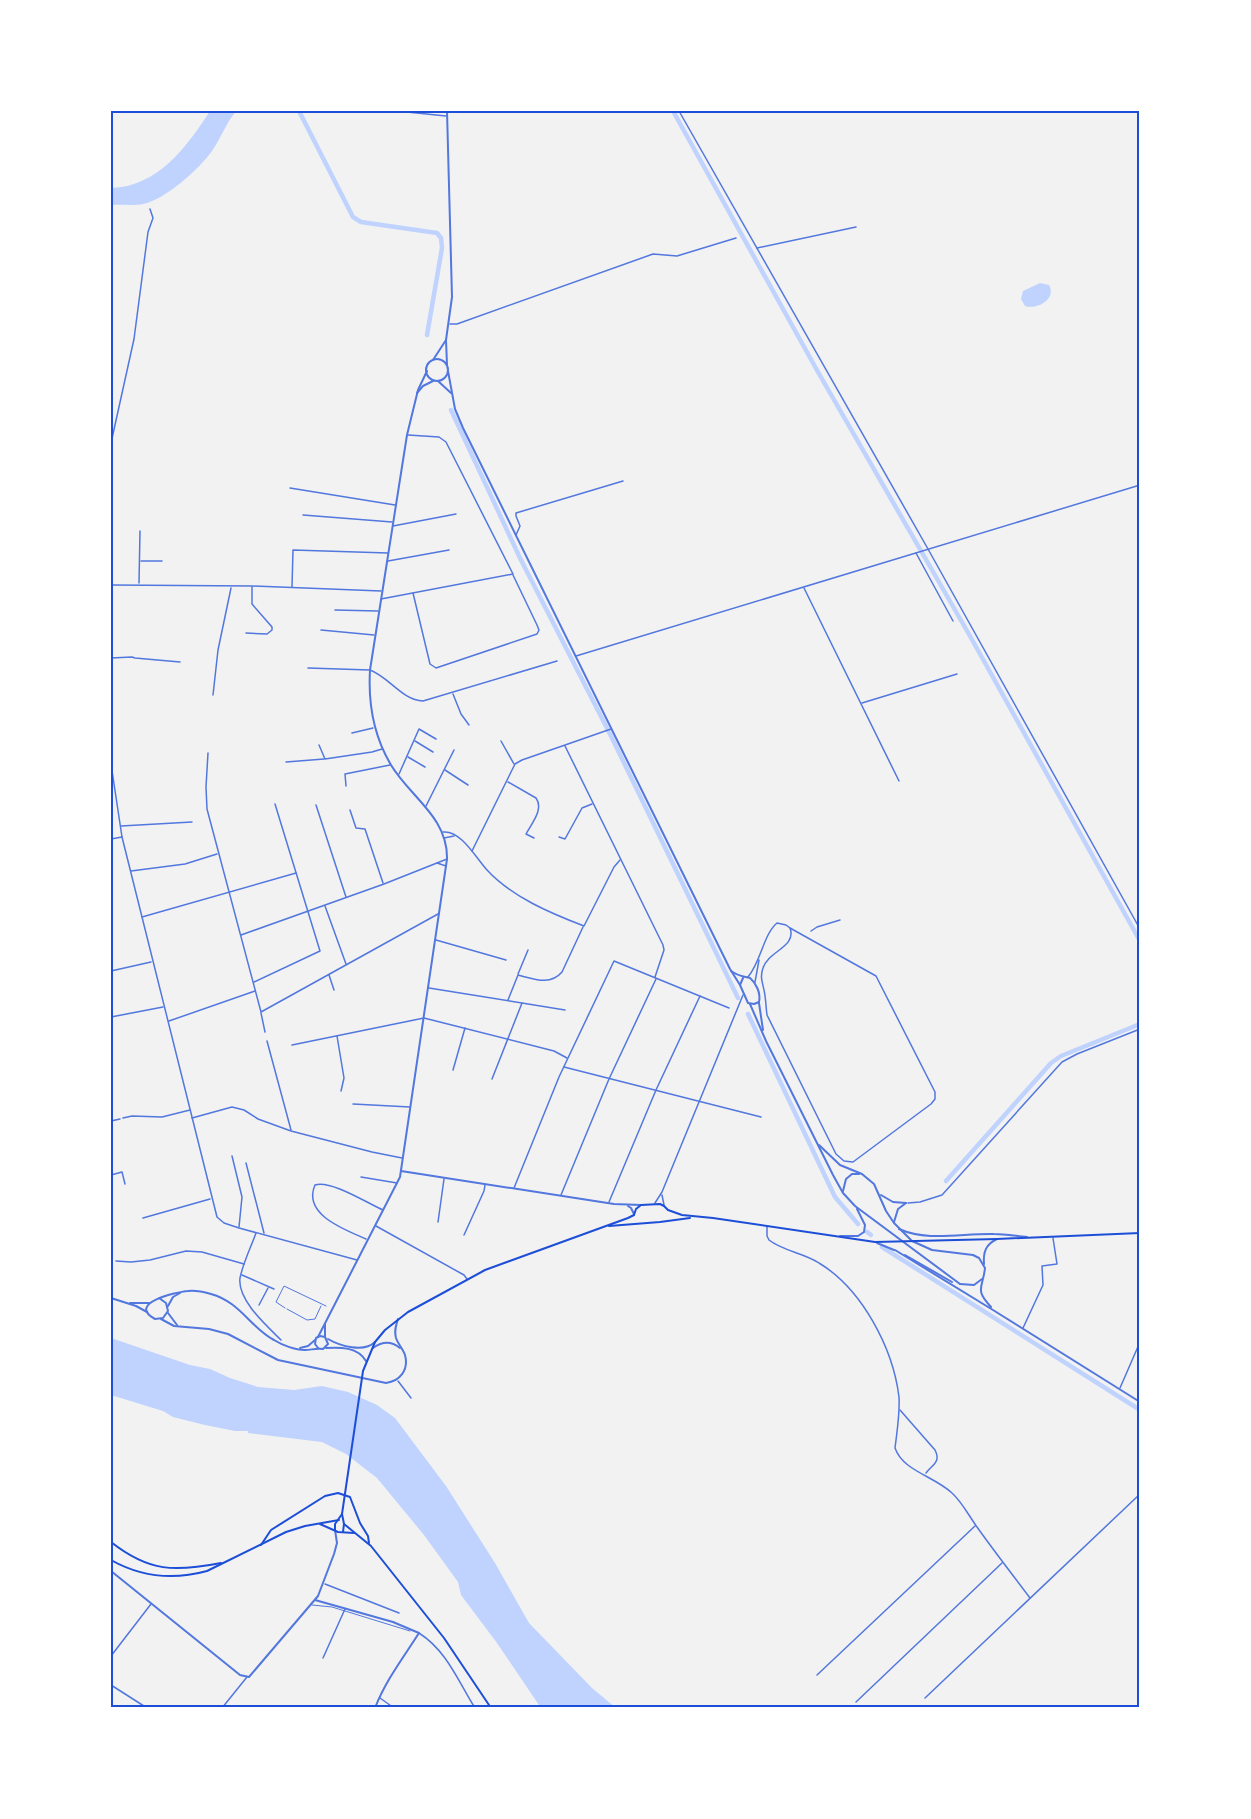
<svg xmlns="http://www.w3.org/2000/svg" width="1251" height="1819" viewBox="0 0 1251 1819" font-family="'Fira Sans',sans-serif">
	<rect width="100%" height="100%" fill="#f2f2f2"/>
	<g fill="#bfd3fe">
		<path d="M210,111H236C226,123 221,138 212,151C200,168 165,200 143,204C133,206 121,204 111,205V188C157,187 187,147 210,111Z"/>
		<path d="M1040,283L1049,285C1057,299 1037,310 1025,306L1021,299L1023,291Z"/>
		<path d="M111,1338L190,1365L210,1369L230,1378L258,1387L294,1390L322,1386L348,1392L377,1405L395,1418L446,1486L495,1563L529,1623L592,1688L616,1708H541L497,1643L461,1595L458,1582L424,1535L377,1478L346,1454L322,1442L248,1433V1431H235L205,1425L173,1417L163,1411L111,1395Z"/>
	</g>
	<g fill="none" stroke-linecap="round" stroke-linejoin="round">
		<g stroke="#bfd3fe" stroke-width="4.5">
			<path d="M299,111L353,217L361,222L437,233L441,238L442,248L427,335"/>
			<path d="M673,111L818,372L970,636L1140,941"/>
			<path d="M451,410L520,558L610,734L738,998"/>
			<path d="M748,1014L835,1197L858,1224"/>
			<path d="M946,1181L1051,1063L1061,1056L1140,1024"/>
			<path d="M867,1232L871,1235"/>
			<path d="M882,1247L1140,1410"/>
		</g>
		<g stroke="#5277de" stroke-width="1">
			<path d="M285,1308L276,1302L284,1286L326,1306"/>
			<path d="M287,1309L307,1320L315,1319L321,1306"/>
			<path d="M312,1605L332,1607L410,1631"/>
		</g>
		<path stroke="#5277de" stroke-width="1.5" d="M222,1708L247,1677"/>
		<g stroke="#5277de" stroke-width="1.5">
			<path d="M397,111L446,116"/>
			<path d="M679,111L928,549L1140,929"/>
			<path d="M757,248L856,227"/>
			<path d="M450,324H457L653,254L677,256L736,238"/>
			<path d="M111,443L134,339L148,232L153,218L150,209"/>
			<path d="M290,488L395,505"/>
			<path d="M303,515L392,522"/>
			<path d="M393,526L456,514"/>
			<path d="M516,535L520,526L516,516V513L623,481"/>
			<path d="M916,553L953,621"/>
			<path d="M141,561H162"/>
			<path d="M388,561L449,550"/>
			<path d="M139,583L140,531"/>
			<path d="M111,585L252,586L381,591"/>
			<path d="M292,587L293,550L388,553"/>
			<path d="M804,588L899,781"/>
			<path d="M413,593L430,664L436,668L537,634L539,630L537,625L513,575"/>
			<path d="M381,599L513,574L446,442L439,437L408,435"/>
			<path d="M335,610L378,611"/>
			<path d="M321,630L374,635"/>
			<path d="M246,633L267,634L272,630V627L252,604V587"/>
			<path d="M576,656L1140,485"/>
			<path d="M111,658L132,657L135,658L180,662"/>
			<path d="M308,668L370,670C389,677 402,700 423,701L557,661"/>
			<path d="M453,694L461,714L469,725"/>
			<path d="M213,695L218,650L231,588"/>
			<path d="M862,703L957,674"/>
			<path d="M352,733L373,728"/>
			<path d="M415,741L433,752"/>
			<path d="M501,741L514,764"/>
			<path d="M319,745L325,759L372,752L382,749"/>
			<path d="M565,746L663,945L664,950L655,977"/>
			<path d="M208,753L206,787L207,809L261,1012L438,914"/>
			<path d="M408,757L425,767"/>
			<path d="M286,762L324,759"/>
			<path d="M111,764L122,837L217,1217L224,1223L239,1228L357,1260"/>
			<path d="M445,770L468,785"/>
			<path d="M399,774L419,729L436,739"/>
			<path d="M508,782L536,798C544,809 532,823 526,834L534,838"/>
			<path d="M346,786L345,774L390,765"/>
			<path d="M316,805L346,897"/>
			<path d="M426,806L454,750"/>
			<path d="M350,810L356,828L365,829L383,883"/>
			<path d="M121,826L192,822"/>
			<path d="M443,832C461,830 476,858 487,870C512,897 550,913 584,926L614,867L620,860"/>
			<path d="M559,837L565,839L582,808L592,804"/>
			<path d="M444,838L454,836"/>
			<path d="M111,839L122,837"/>
			<path d="M472,851L515,764L522,760L611,729"/>
			<path d="M437,863L446,866"/>
			<path d="M131,871L185,864L217,854"/>
			<path d="M325,906L346,964"/>
			<path d="M142,917L296,873"/>
			<path d="M790,928L876,976L935,1092V1099L931,1104L853,1162L844,1161L836,1154L767,1015C766,1008 766,1002 765,996C764,985 759,979 763,968C768,951 797,947 790,928Z"/>
			<path d="M811,931L817,927L840,920"/>
			<path d="M241,935L384,884L447,859"/>
			<path d="M436,940L506,960"/>
			<path d="M111,971L151,962"/>
			<path d="M518,974L528,950"/>
			<path d="M329,975L334,990"/>
			<path d="M748,977C761,962 763,935 777,923L786,925L790,928"/>
			<path d="M254,982L320,951L275,804"/>
			<path d="M755,982L759,960"/>
			<path d="M429,988L565,1010"/>
			<path d="M508,1000L518,975C534,979 550,986 562,972L583,927"/>
			<path d="M261,1013L265,1032"/>
			<path d="M111,1017L163,1007"/>
			<path d="M169,1021L255,991"/>
			<path d="M337,1036L344,1078L341,1091"/>
			<path d="M267,1041L291,1130"/>
			<path d="M292,1045L424,1018L554,1051L567,1058"/>
			<path d="M564,1067L761,1117"/>
			<path d="M453,1070L465,1028"/>
			<path d="M492,1079L522,1003"/>
			<path d="M353,1104L410,1107"/>
			<path d="M123,1118L132,1116L162,1117L190,1110"/>
			<path d="M192,1118L232,1107L244,1110L258,1119L291,1131L372,1152L402,1158"/>
			<path d="M111,1121L120,1119"/>
			<path d="M232,1156L242,1197L239,1227"/>
			<path d="M246,1163L264,1233"/>
			<path d="M111,1175L122,1172L125,1184"/>
			<path d="M361,1177L397,1183"/>
			<path d="M514,1188L559,1077L614,961L729,1008"/>
			<path d="M561,1195L609,1079L656,979"/>
			<path d="M662,1195L664,1205"/>
			<path d="M609,1202L656,1090L700,996"/>
			<path d="M655,1203L662,1192L743,995"/>
			<path d="M908,1203L920,1202L942,1195L1062,1062L1077,1054L1140,1029"/>
			<path d="M143,1218L210,1199"/>
			<path d="M438,1222L444,1179"/>
			<path d="M376,1226L464,1275L467,1279"/>
			<path d="M767,1227V1236L769,1240C783,1251 804,1253 819,1263C862,1289 893,1348 899,1397C900,1414 897,1431 895,1448C903,1471 934,1476 952,1493C962,1502 969,1516 977,1527C994,1551 1012,1574 1030,1598"/>
			<path d="M256,1233C251,1247 243,1263 240,1278C237,1300 267,1326 281,1340"/>
			<path d="M464,1235L484,1191L485,1185"/>
			<path d="M366,1239C346,1230 302,1215 315,1185C331,1180 367,1203 383,1210"/>
			<path d="M116,1261L131,1262L150,1260L186,1251L202,1252L244,1264"/>
			<path d="M242,1275L274,1289"/>
			<path d="M259,1305L268,1288"/>
			<path d="M1023,1328L1043,1285L1042,1266L1057,1264L1053,1238"/>
			<path d="M398,1381L411,1398"/>
			<path d="M1120,1388L1140,1342"/>
			<path d="M900,1410L935,1450C941,1462 933,1464 926,1473"/>
			<path d="M325,1584L399,1613"/>
			<path d="M419,1633C447,1651 458,1681 475,1708"/>
			<path d="M111,1656L151,1604"/>
			<path d="M323,1658L345,1609"/>
			<path d="M817,1675L975,1526"/>
			<path d="M111,1685L147,1708"/>
			<path d="M380,1698L394,1708"/>
			<path d="M925,1698L1140,1494"/>
			<path d="M856,1702L1002,1563"/>
		</g>
		<g stroke="#5277de" stroke-width="2">
			<path d="M447,111L452,297L446,340L447,365"/>
			<circle cx="437" cy="370" r="11"/>
			<path d="M433,360L446,340"/>
			<path d="M448,371L455,409L463,428L730,969L740,985"/>
			<path d="M438,381L451,393"/>
			<path d="M417,393L423,386L433,381"/>
			<path d="M731,971C738,976 742,976 750,978C756,983 761,993 759,1002L754,1004L748,1003L740,985L743,978"/>
			<path d="M759,1003L763,1030"/>
			<path d="M750,1004L766,1041L833,1175L843,1193L855,1206L960,1284"/>
			<path d="M819,1145L840,1165L862,1174L874,1184L886,1211L894,1223L912,1241L932,1250L973,1255L979,1258L985,1268C983,1288 974,1289 991,1307"/>
			<path d="M401,1171L614,1204L641,1205"/>
			<path d="M843,1191L846,1179L852,1174H859"/>
			<path d="M881,1195L893,1202L906,1203"/>
			<path d="M628,1206L631,1208L634,1214"/>
			<path d="M894,1222L898,1209L906,1203"/>
			<path d="M899,1229C928,1242 963,1233 994,1234C1005,1234 1016,1236 1027,1237"/>
			<path d="M840,1236H858L864,1232L865,1225L857,1209"/>
			<path d="M877,1243L894,1250"/>
			<path d="M895,1250L993,1310L1140,1402"/>
			<path d="M905,1255L952,1282"/>
			<path d="M984,1264C983,1252 986,1244 997,1239"/>
			<path d="M960,1284L974,1285L982,1279"/>
			<path d="M111,1298L136,1306L147,1312"/>
			<path d="M159,1298L166,1303L168,1311L163,1318L155,1319C126,1303 177,1292 188,1291C195,1290 204,1292 211,1294C240,1302 250,1327 274,1340C282,1345 295,1350 305,1350C311,1350 316,1348 323,1349L328,1344L325,1337L320,1336L316,1338L315,1344L318,1348"/>
			<path d="M130,1303H149"/>
			<path d="M168,1306L173,1297L180,1293"/>
			<path d="M168,1313L177,1325"/>
			<path d="M161,1319L174,1326L209,1329L228,1334L278,1360L386,1383C400,1381 409,1370 405,1355C403,1349 398,1344 396,1338C394,1331 396,1325 398,1319"/>
			<path d="M325,1324V1337"/>
			<path d="M318,1337L400,1177L447,859C448,817 410,797 391,765C373,735 368,704 370,670L407,435L418,390L427,371"/>
			<path d="M328,1339C340,1346 364,1353 375,1342"/>
			<path d="M300,1348L308,1346L315,1340"/>
			<path d="M326,1348C340,1347 358,1347 366,1361"/>
			<path d="M373,1348C383,1341 391,1341 400,1348"/>
			<path d="M111,1571L240,1675L249,1677L318,1596L334,1554L337,1543L335,1530"/>
			<path d="M315,1600L393,1622L419,1633C403,1658 386,1680 375,1708"/>
		</g>
		<g stroke="#1d4ed8" stroke-width="2">
			<path d="M634,1215L636,1209L641,1205L660,1204L664,1206L668,1210L682,1215L713,1218L875,1242L997,1239L1140,1233"/>
			<path d="M609,1226L660,1222L690,1218"/>
			<path d="M342,1514L344,1524L343,1532"/>
			<path d="M320,1524L338,1532L354,1533"/>
			<path d="M344,1524L371,1546L444,1638L491,1708"/>
			<path d="M335,1530V1524L342,1514L363,1371L375,1342L385,1330L408,1312L485,1270L628,1218L634,1215"/>
			<path d="M111,1542C149,1572 175,1572 221,1563"/>
			<path d="M261,1545L271,1530L325,1496L338,1493L350,1497L360,1523L368,1536L369,1543"/>
			<path d="M111,1560C141,1577 174,1580 207,1571L286,1532L305,1526L339,1520"/>
		</g>
	</g>
	<rect width="1251" height="1819" fill="none" stroke="#ffffff" stroke-width="225"/>
	<rect x="112" y="112" width="1026" height="1594" fill="none" stroke="#1d4ed8" stroke-width="2"/>
</svg>
